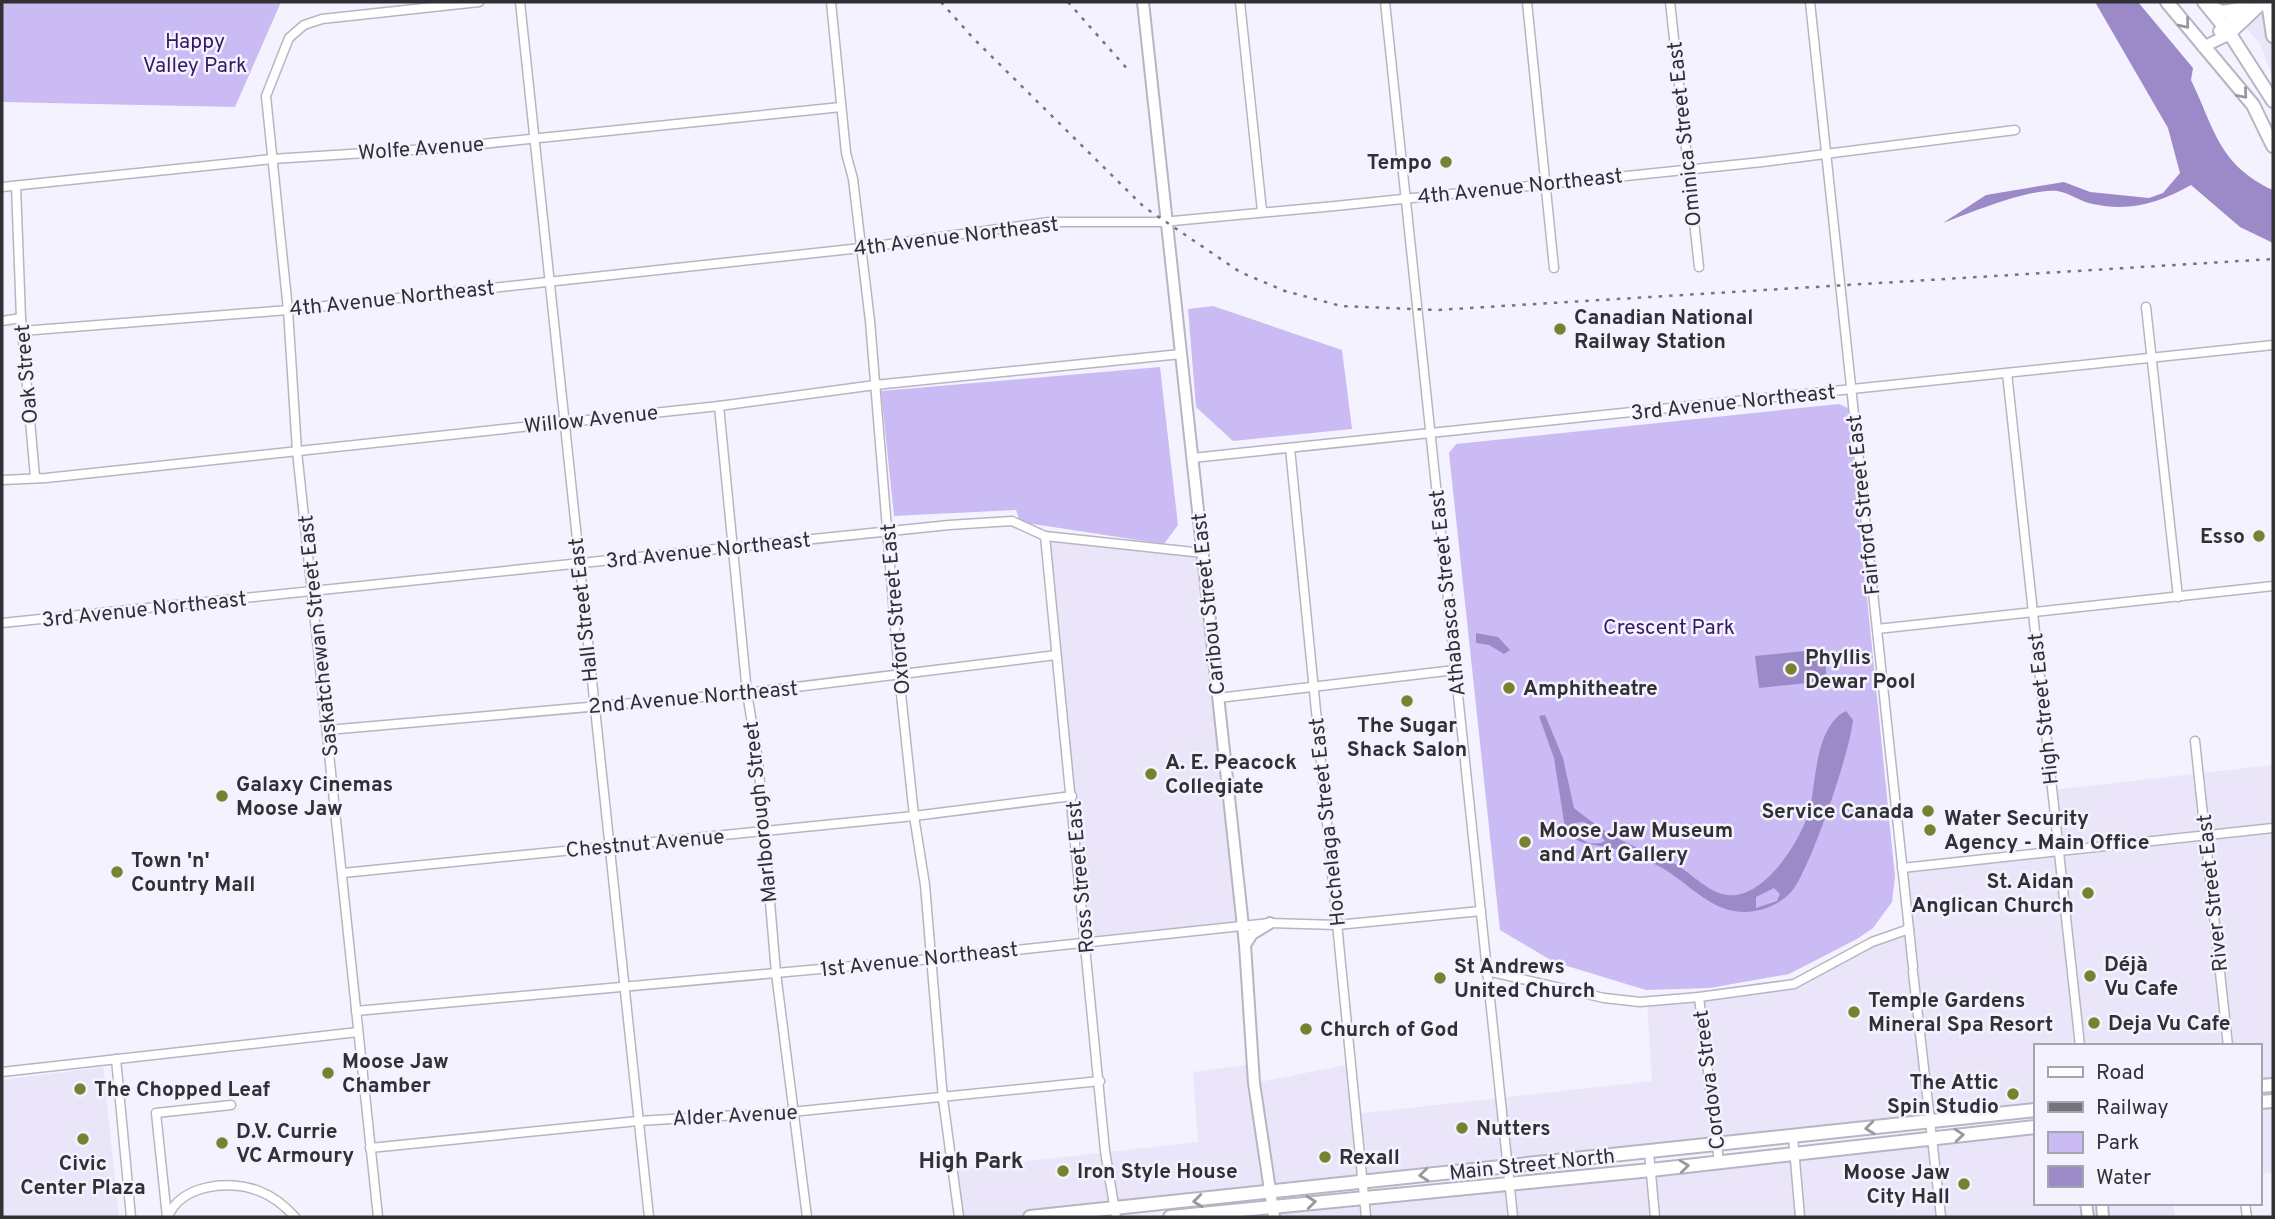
<svg xmlns="http://www.w3.org/2000/svg" width="2275" height="1219" viewBox="0 0 2275 1219" font-family="Overpass,sans-serif">
	<rect width="100%" height="100%" fill="#f5f2ff"/>
	<g fill="#eae5f8">
		<path d="M2224,2H2273V78L2260,44Z"/>
		<path d="M1045,536L1203,553L1242,928L1085,941Z"/>
		<path d="M2273,765V1085L2259,1086V1046H2035V1110L1030,1217H959L954,1169L1198,1142L1193,1072L1254,1064L1255,1083L1350,1064L1356,1114L1652,1081L1647,1001L1794,984L1872,942L1908,929L1902,868L2058,851L2052,790Z"/>
		<path d="M103,1067L119,1217H2V1080Z"/>
		<path d="M2273,1101V1173L2259,1174V1102Z"/>
		<path d="M2035,1127V1203H2173L2175,1217H1170Z"/>
	</g>
	<g fill="#cabbf5">
		<path d="M2,2H281L235,107L2,102Z"/>
		<path d="M1213,306L1342,350L1352,429L1233,441L1196,407L1188,309Z"/>
		<path d="M1160,367L1178,525L1164,544L1020,522L1016,510L894,516L881,391Z"/>
		<path d="M1839,404L1848,408L1895,877L1892,902L1873,928L1857,939L1789,974L1710,988L1646,990L1554,962L1500,930L1449,453L1456,444Z"/>
	</g>
	<g fill="#9b89c8" fill-rule="evenodd">
		<path d="M2095,2H2138L2193,68L2191,80C2215,130 2219,165 2273,190V243L2240,227L2191,185C2160,203 2129,212 2093,204C2081,202 2070,193 2057,191C2029,188 1970,213 1943,223L1986,195L2064,182L2090,192L2149,198L2163,193L2180,173L2168,128Z"/>
		<path d="M1476,633L1498,637L1510,650L1504,654L1489,645L1476,643Z"/>
		<path d="M1824,649L1827,681L1759,688L1755,656Z"/>
		<path d="M1846,711L1853,720C1850,752 1811,867 1792,891C1777,908 1751,916 1729,910C1700,902 1679,874 1652,863C1639,857 1624,851 1611,848C1592,843 1576,847 1565,828L1554,758L1539,716L1545,715L1563,758L1574,808C1589,820 1606,833 1623,841C1640,850 1659,856 1677,865C1692,874 1709,893 1727,895C1765,900 1805,836 1811,803C1816,776 1817,725 1846,711ZM1583,822L1593,826L1605,841C1590,848 1579,840 1572,827L1575,823ZM1774,888L1780,894L1777,901L1756,908V897Z"/>
	</g>
	<g fill="none" stroke-linecap="round" stroke-linejoin="round">
		<defs>
			<g id="street">
				<path d="M520,2L649,1217"/>
				<path d="M831,2L846,153L853,179L870,321L899,675L914,816L925,885L943,1099L959,1217"/>
				<path d="M1240,2L1262,211"/>
				<path d="M1385,2L1513,1217"/>
				<path d="M1527,2L1554,268"/>
				<path d="M1670,2L1699,267"/>
				<path d="M1810,2L1913,967"/>
				<path d="M16,186L21,318L35,477"/>
				<path d="M2,187L272,159L443,148L841,107"/>
				<path d="M2146,307L2178,597"/>
				<path d="M2,321L21,318"/>
				<path d="M22,331L288,310L861,248L1049,222H1162L1335,206L1762,162L2015,130"/>
				<path d="M2007,373L2080,1046"/>
				<path d="M719,406L747,693L758,760L776,973L807,1217"/>
				<path d="M1290,448L1366,1217"/>
				<path d="M1192,458L2273,345"/>
				<path d="M2,480L46,478L719,406L875,385L1181,354"/>
				<path d="M1045,536L1105,1151L1116,1217"/>
				<path d="M2,623L949,525L1012,521L1045,536L1203,553"/>
				<path d="M1877,629L2273,586"/>
				<path d="M1218,698L1455,670"/>
				<path d="M328,730L747,693L1056,655"/>
				<path d="M2195,741L2228,1046"/>
				<path d="M1902,868L2273,828"/>
				<path d="M343,873L914,816L1072,796"/>
				<path d="M1487,971L1604,998L1640,1002L1699,997L1794,984L1872,942L1909,929"/>
				<path d="M1913,972L1941,1217"/>
				<path d="M1699,997L1719,1162"/>
				<path d="M356,1011L931,959L1270,923L1337,925L1481,911"/>
				<path d="M116,1059L131,1217"/>
				<path d="M2,1072L358,1032"/>
				<path d="M1793,1137L1800,1217"/>
				<path d="M370,1148L638,1121L791,1112L1100,1081"/>
				<path d="M1649,1152L1655,1217"/>
				<path d="M2245,1203L2247,1217"/>
				<path d="M167,1217L156,1113L231,1105"/>
				<path d="M168,1217C180,1185 229,1179 259,1191C272,1196 286,1207 295,1217"/>
				<path d="M378,1217L297,451L288,310L266,96L289,38L304,25L322,19L479,2"/>
			</g>
			<g id="secondary">
				<path d="M1143,2L1245,945L1254,1083L1274,1217"/>
				<path d="M2219,31L2250,2"/>
				<path d="M2203,47L2230,34L2264,2"/>
				<path d="M1245,945L1252,934L1270,923"/>
				<path d="M2086,1203L2088,1217"/>
				<path d="M2102,1203L2103,1217"/>
			</g>
			<g id="primary">
				<path d="M2167,2L2253,105L2273,146"/>
				<path d="M2204,2L2230,34L2273,101"/>
				<path d="M2268,2L2273,36"/>
				<path d="M2208,6L2223,12L2244,8"/>
				<path d="M2259,1086L2273,1085"/>
				<path d="M2259,1102L2273,1101"/>
				<path d="M1030,1217L2035,1110"/>
				<path d="M1170,1217L1651,1170L2035,1127"/>
			</g>
		</defs>
		<use href="#street" stroke="#b8b5c1" stroke-width="11"/>
		<use href="#secondary" stroke="#b8b5c1" stroke-width="14"/>
		<use href="#primary" stroke="#b8b5c1" stroke-width="16"/>
		<use href="#street" stroke="#fff" stroke-width="8"/>
		<use href="#secondary" stroke="#fff" stroke-width="10"/>
		<use href="#primary" stroke="#fff" stroke-width="12"/>
		<g stroke="#75737b" stroke-width="2.5" stroke-dasharray="3.5 7" stroke-linecap="butt">
			<path d="M941,2L973,38L1144,207L1240,272L1285,291L1341,306L1437,310L2273,259"/>
			<path d="M1068,2L1130,72"/>
		</g>
	</g>
	<defs><path id="oneway-chevron" d="M-2-3.5L2.5 0L-2 3.5" fill="none" stroke-width="1.6" stroke-linecap="round" stroke-linejoin="round" transform="scale(1.75)"/></defs>
	<g stroke="#98989a">
		<use href="#oneway-chevron" transform="translate(2185 24) rotate(51)"/>
		<use href="#oneway-chevron" transform="translate(2243 94) rotate(50)"/>
		<use href="#oneway-chevron" transform="translate(1870 1128) rotate(174)"/>
		<use href="#oneway-chevron" transform="translate(1959 1135) rotate(-5)"/>
		<use href="#oneway-chevron" transform="translate(1684 1166) rotate(-7)"/>
		<use href="#oneway-chevron" transform="translate(1424 1175) rotate(174)"/>
		<use href="#oneway-chevron" transform="translate(1198 1201) rotate(174)"/>
		<use href="#oneway-chevron" transform="translate(1311 1202) rotate(-6)"/>
	</g>
	<g fill="#76822f" stroke="#f5f2ff" stroke-width="2.5">
		<circle cx="1446" cy="162" r="7"/>
		<circle cx="1560" cy="329" r="7"/>
		<circle cx="2259" cy="536" r="7"/>
		<circle cx="1791" cy="669" r="7"/>
		<circle cx="1509" cy="688" r="7"/>
		<circle cx="1407" cy="701" r="7"/>
		<circle cx="1151" cy="774" r="7"/>
		<circle cx="222" cy="796" r="7"/>
		<circle cx="1928" cy="811" r="7"/>
		<circle cx="1930" cy="830" r="7"/>
		<circle cx="1525" cy="842" r="7"/>
		<circle cx="117" cy="872" r="7"/>
		<circle cx="2088" cy="893" r="7"/>
		<circle cx="2090" cy="976" r="7"/>
		<circle cx="1440" cy="978" r="7"/>
		<circle cx="1854" cy="1012" r="7"/>
		<circle cx="2094" cy="1023" r="7"/>
		<circle cx="1306" cy="1029" r="7"/>
		<circle cx="328" cy="1073" r="7"/>
		<circle cx="80" cy="1089" r="7"/>
		<circle cx="2013" cy="1094" r="7"/>
		<circle cx="1462" cy="1128" r="7"/>
		<circle cx="83" cy="1139" r="7"/>
		<circle cx="222" cy="1143" r="7"/>
		<circle cx="1325" cy="1157" r="7"/>
		<circle cx="1063" cy="1171" r="7"/>
		<circle cx="1964" cy="1184" r="7"/>
	</g>
	<g text-anchor="middle" stroke-width="5" stroke-linejoin="round" paint-order="stroke">
		<g font-size="21" fill="#361762" stroke="#f5f2ff">
			<text x="195" y="48">Happy<tspan x="195" dy="24">Valley Park</tspan></text>
			<text x="1669" y="634">Crescent Park</text>
		</g>
		<g font-size="21" fill="#313035" stroke="#f5f2ff">
			<text transform="translate(1684 134) rotate(-96)" y="7">Ominica Street East</text>
			<text transform="translate(421 148) rotate(-4)" y="7">Wolfe Avenue</text>
			<text transform="translate(1520 186) rotate(-6)" y="7">4th Avenue Northeast</text>
			<text transform="translate(956 236) rotate(-7)" y="7">4th Avenue Northeast</text>
			<text transform="translate(392 298) rotate(-6)" y="7">4th Avenue Northeast</text>
			<text transform="translate(26 374) rotate(-95)" y="7">Oak Street</text>
			<text transform="translate(1733 402) rotate(-6)" y="7">3rd Avenue Northeast</text>
			<text transform="translate(591 419) rotate(-6)" y="7">Willow Avenue</text>
			<text transform="translate(1863 505) rotate(-96)" y="7">Fairford Street East</text>
			<text transform="translate(708 550) rotate(-6)" y="7">3rd Avenue Northeast</text>
			<text transform="translate(1447 593) rotate(-96)" y="7">Athabasca Street East</text>
			<text transform="translate(1208 604) rotate(-96)" y="7">Caribou Street East</text>
			<text transform="translate(144 609) rotate(-6)" y="7">3rd Avenue Northeast</text>
			<text transform="translate(895 609) rotate(-95)" y="7">Oxford Street East</text>
			<text transform="translate(583 610) rotate(-96)" y="7">Hall Street East</text>
			<text transform="translate(318 636) rotate(-96)" y="7">Saskatchewan Street East</text>
			<text transform="translate(693 697) rotate(-5)" y="7">2nd Avenue Northeast</text>
			<text transform="translate(2043 709) rotate(-96)" y="7">High Street East</text>
			<text transform="translate(760 812) rotate(-96)" y="7">Marlborough Street</text>
			<text transform="translate(1327 822) rotate(-96)" y="7">Hochelaga Street East</text>
			<text transform="translate(645 843) rotate(-5)" y="7">Chestnut Avenue</text>
			<text transform="translate(1080 877) rotate(-95)" y="7">Ross Street East</text>
			<text transform="translate(2212 893) rotate(-96)" y="7">River Street East</text>
			<text transform="translate(919 959) rotate(-6)" y="7">1st Avenue Northeast</text>
			<text transform="translate(1709 1080) rotate(-97)" y="7">Cordova Street</text>
			<text transform="translate(735 1115) rotate(-3)" y="7">Alder Avenue</text>
			<text transform="translate(1532 1164) rotate(-6)" y="7">Main Street North</text>
		</g>
		<g font-size="21" font-weight="bold" fill="#313035" stroke="#f5f2ff" text-anchor="start">
			<text x="1432" y="169" text-anchor="end">Tempo</text>
			<text x="1574" y="324">Canadian National<tspan x="1574" dy="24">Railway Station</tspan></text>
			<text x="2245" y="543" text-anchor="end">Esso</text>
			<text x="1805" y="664">Phyllis<tspan x="1805" dy="24">Dewar Pool</tspan></text>
			<text x="1523" y="695">Amphitheatre</text>
			<text x="1407" y="732" text-anchor="middle">The Sugar<tspan x="1407" dy="24">Shack Salon</tspan></text>
			<text x="1165" y="769">A. E. Peacock<tspan x="1165" dy="24">Collegiate</tspan></text>
			<text x="236" y="791">Galaxy Cinemas<tspan x="236" dy="24">Moose Jaw</tspan></text>
			<text x="1914" y="818" text-anchor="end">Service Canada</text>
			<text x="1944" y="825">Water Security<tspan x="1944" dy="24">Agency - Main Office</tspan></text>
			<text x="1539" y="837">Moose Jaw Museum<tspan x="1539" dy="24">and Art Gallery</tspan></text>
			<text x="131" y="867">Town 'n'<tspan x="131" dy="24">Country Mall</tspan></text>
			<text x="2074" y="888" text-anchor="end">St. Aidan<tspan x="2074" dy="24">Anglican Church</tspan></text>
			<text x="2104" y="971">Déjà<tspan x="2104" dy="24">Vu Cafe</tspan></text>
			<text x="1454" y="973">St Andrews<tspan x="1454" dy="24">United Church</tspan></text>
			<text x="1868" y="1007">Temple Gardens<tspan x="1868" dy="24">Mineral Spa Resort</tspan></text>
			<text x="2108" y="1030">Deja Vu Cafe</text>
			<text x="1320" y="1036">Church of God</text>
			<text x="342" y="1068">Moose Jaw<tspan x="342" dy="24">Chamber</tspan></text>
			<text x="1999" y="1089" text-anchor="end">The Attic<tspan x="1999" dy="24">Spin Studio</tspan></text>
			<text x="94" y="1096">The Chopped Leaf</text>
			<text x="1476" y="1135">Nutters</text>
			<text x="236" y="1138">D.V. Currie<tspan x="236" dy="24">VC Armoury</tspan></text>
			<text x="1339" y="1164">Rexall</text>
			<text x="83" y="1170" text-anchor="middle">Civic<tspan x="83" dy="24">Center Plaza</tspan></text>
			<text x="1077" y="1178">Iron Style House</text>
			<text x="1950" y="1179" text-anchor="end">Moose Jaw<tspan x="1950" dy="24">City Hall</tspan></text>
		</g>
		<g font-size="23" font-weight="bold" fill="#313035" stroke="#f5f2ff">
			<text x="971" y="1168">High Park</text>
		</g>
	</g>
	<rect width="2275" height="1219" fill="none" stroke="#313035" stroke-width="7"/>
	<rect x="2034" y="1044" width="228" height="161" fill="#f5f2ff" stroke="#a7a4ae" stroke-width="2"/>
	<rect x="2048" y="1067" width="35" height="10" fill="#ffffff" stroke="#a7a4ae" stroke-width="2"/>
	<text x="2096" y="1079" font-size="21" fill="#313035">Road</text>
	<rect x="2048" y="1102" width="35" height="10" fill="#75737b" stroke="#a7a4ae" stroke-width="2"/>
	<text x="2096" y="1114" font-size="21" fill="#313035">Railway</text>
	<rect x="2048" y="1132" width="35" height="21" fill="#cabbf5" stroke="#a7a4ae" stroke-width="2"/>
	<text x="2096" y="1149" font-size="21" fill="#313035">Park</text>
	<rect x="2048" y="1166" width="35" height="21" fill="#9b89c8" stroke="#a7a4ae" stroke-width="2"/>
	<text x="2096" y="1184" font-size="21" fill="#313035">Water</text>
</svg>
